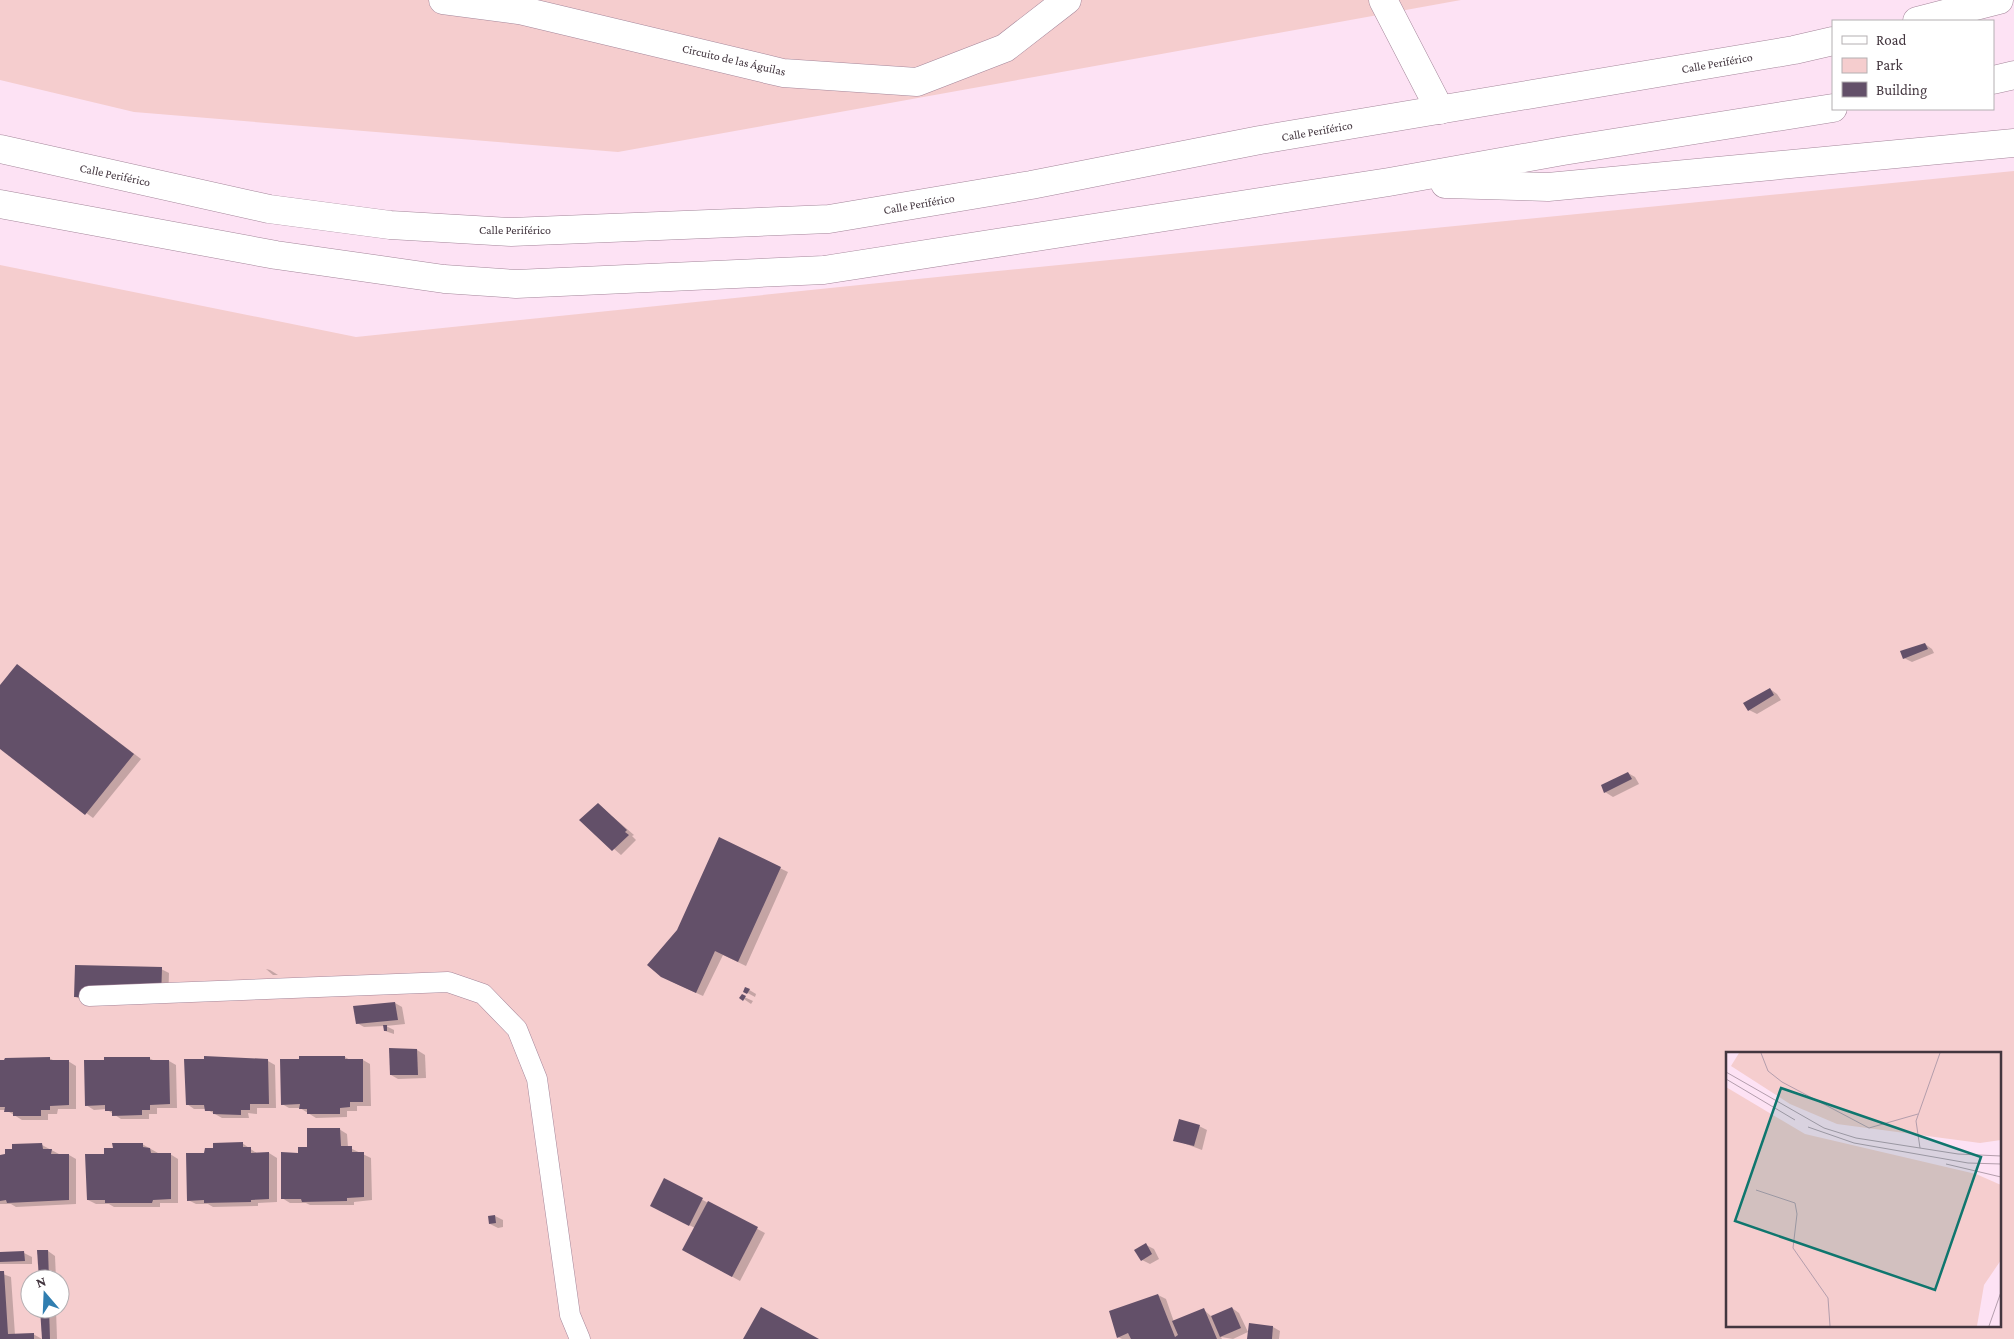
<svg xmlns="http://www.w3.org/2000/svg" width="2014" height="1339" viewBox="0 0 2014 1339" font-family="'Crimson Pro',serif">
	<rect width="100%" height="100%" fill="#fde2f4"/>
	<g fill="#f5cdce" fill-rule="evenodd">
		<path d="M0,0H1461L618,152L134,112L0,80Z"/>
		<path d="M2014,171V1339H0V265L356,337L957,275ZM1728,1053H2000V1325H1728ZM30,1279H60V1309H30Z"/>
	</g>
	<g fill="#0003">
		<path d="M1925,644L1932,649L1934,653L1912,662L1904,658Z"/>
		<path d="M24,670L141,759L93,818L0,748V687Z"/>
		<path d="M1770,689L1777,694L1781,700L1757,714L1749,710Z"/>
		<path d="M1628,773L1635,777L1639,784L1613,797L1605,792Z"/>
		<path d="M598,804L634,835L632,836L636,840L621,855L581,820Z"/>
		<path d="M719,839L788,872L746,966L723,955L703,996L670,981L678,930Z"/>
		<path d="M161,969L169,973L168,1003L83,1001L76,997Z"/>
		<path d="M266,969L270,970L278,975H273Z"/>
		<path d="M746,988L756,994L755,997L744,991Z"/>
		<path d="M742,996L753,1001L751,1004L741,997Z"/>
		<path d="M395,1003L402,1007L405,1024L386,1026L394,1030V1034L385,1031L384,1026L364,1027L357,1023Z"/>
		<path d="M390,1050H417L425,1055L426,1078L398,1079L391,1075Z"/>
		<path d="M345,1057L350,1060H363L370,1064L371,1106H357V1111H347V1117L316,1118L300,1108H289L282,1104Z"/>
		<path d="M49,1058L55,1061H68L76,1066V1109H58L57,1114H48V1120H22L6,1110H0V1062Z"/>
		<path d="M149,1058L155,1061H169L176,1065L177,1108H157V1114H149V1119H121L106,1109L94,1110L86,1105Z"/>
		<path d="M268,1061L275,1065L276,1108H257V1114L248,1113L249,1118H222L206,1109H194L187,1104Z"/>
		<path d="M1199,1126L1207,1130L1202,1150L1175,1140Z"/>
		<path d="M339,1129L347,1134L348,1147L371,1158L372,1200L354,1202V1205H310L306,1203H290L282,1198L299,1154Z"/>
		<path d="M242,1143L258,1154L269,1153L277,1158V1202L258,1203V1206L213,1207L208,1204H196L188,1200L205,1154Z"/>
		<path d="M142,1144L158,1153L170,1154L178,1159V1203H160V1207H114L109,1204H96L88,1200L105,1155Z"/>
		<path d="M42,1145L59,1154L69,1155L76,1159V1204L16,1207L11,1204H0V1156Z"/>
		<path d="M665,1180L765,1233L740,1281L684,1250L695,1228L659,1210Z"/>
		<path d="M495,1216L503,1220V1227L498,1228L490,1224Z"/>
		<path d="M1146,1245L1154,1249L1159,1259L1150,1264L1142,1260Z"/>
		<path d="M48,1251L55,1256L56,1279H40Z"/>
		<path d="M24,1253L32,1257V1264H0V1254Z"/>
		<path d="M0,1273L11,1277L15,1335L33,1334L42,1339H0Z"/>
		<path d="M1158,1295L1166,1299L1174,1322L1204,1310L1212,1317L1232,1308L1239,1313L1248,1332L1233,1339L1221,1337L1222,1339H1122L1118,1337Z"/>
		<path d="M41,1309H56L57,1339H43Z"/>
		<path d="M1273,1327L1280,1331L1279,1339H1248Z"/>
	</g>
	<g fill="#635069">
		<path d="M1925,643L1928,649L1903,659L1900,651Z"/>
		<path d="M17,664L134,754L85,815L0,749V685Z"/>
		<path d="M1770,688L1774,695L1748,711L1743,703Z"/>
		<path d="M1628,772L1632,779L1604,793L1601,785Z"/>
		<path d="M598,803L627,830L625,832L629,835L612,851L579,820Z"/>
		<path d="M719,837L781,867L738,962L715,951L696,993L661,977L647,965L677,930Z"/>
		<path d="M75,965L162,967L161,1000L74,997Z"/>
		<path d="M745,987L750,989L747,994L743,992Z"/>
		<path d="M742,994L746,996L743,1001L739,998Z"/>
		<path d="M395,1002L398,1020L356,1024L353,1006Z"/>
		<path d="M383,1025H387V1031H384Z"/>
		<path d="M389,1048L417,1049L418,1075H390Z"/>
		<path d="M204,1056L268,1059L269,1104H250V1110H241V1115L213,1114V1111H205L204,1105H186L184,1059H204Z"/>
		<path d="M299,1056H345V1059H363V1102H350V1107L340,1108V1114H307V1109H299L300,1104L281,1105L280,1059H299Z"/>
		<path d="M50,1057V1060H69V1105L50,1106V1110H41V1116H13V1112H4L5,1107H0V1060H4L5,1058Z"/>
		<path d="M104,1057H150V1060H169L170,1104L150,1105V1110H142V1115L112,1116V1111H105V1105L85,1106L84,1060H104Z"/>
		<path d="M1179,1119L1200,1125L1194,1146L1173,1141Z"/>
		<path d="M307,1128H340L341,1146H352V1152H364V1197L347,1198V1201L302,1202L301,1199H281V1152L298,1153V1147H307Z"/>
		<path d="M243,1142V1147H251V1153L269,1152V1199L251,1200V1202L204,1203V1200L187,1201L186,1153H204L205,1148H213V1143Z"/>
		<path d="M42,1143L43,1149H52L51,1154H69V1200L7,1203L6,1200L0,1201V1155L5,1154V1149H12V1144Z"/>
		<path d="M112,1143H143V1147L150,1148L151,1153H171V1199L153,1200L152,1203H105V1200H87L85,1154H104V1148H113Z"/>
		<path d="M664,1178L703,1198L689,1226L650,1206Z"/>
		<path d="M708,1201L758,1227L732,1277L682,1250Z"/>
		<path d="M495,1215L496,1223L489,1224L488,1216Z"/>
		<path d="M1146,1243L1152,1254L1141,1261L1134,1250Z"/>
		<path d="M37,1250H48L49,1279H39Z"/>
		<path d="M24,1251L25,1261L0,1262V1252Z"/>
		<path d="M0,1271H4L8,1334L34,1333V1339H0Z"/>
		<path d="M1158,1294L1175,1337L1178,1335L1172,1321L1204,1308L1217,1339H1131L1128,1333L1117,1338L1109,1311Z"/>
		<path d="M761,1307L819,1339H743Z"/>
		<path d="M1232,1307L1241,1328L1220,1337L1211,1316Z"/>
		<path d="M40,1309H49L50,1339H42Z"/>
		<path d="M1249,1323L1273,1326L1272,1339H1247Z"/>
	</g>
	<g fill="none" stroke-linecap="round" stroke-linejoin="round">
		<defs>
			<path id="lane" d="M89,996L448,982L483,994L517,1029L537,1079L570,1315L580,1339"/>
			<g id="street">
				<path d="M443,0L519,10L783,73L917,82L1005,48L1067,0"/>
				<path d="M1383,0L1440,110"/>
			</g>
			<g id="highway">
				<path d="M1917,21L1999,0"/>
				<path d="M1993,80L2014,75"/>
				<path d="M0,149L269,209L390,225L511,232L829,219L1031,185L1260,140L1794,50L1833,41"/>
				<path d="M1445,184L1548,187L2014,143"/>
				<path d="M0,204L276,255L444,279L516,284L824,270L1389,182L1563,151L1833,108"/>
			</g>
		</defs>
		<use href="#lane" stroke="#a4869a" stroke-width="21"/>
		<use href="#street" stroke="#a4869a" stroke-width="29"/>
		<use href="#highway" stroke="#a4869a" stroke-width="29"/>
		<use href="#lane" stroke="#fff" stroke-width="20"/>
		<use href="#street" stroke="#fff" stroke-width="28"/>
		<use href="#highway" stroke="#fff" stroke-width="28"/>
	</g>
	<g text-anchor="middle" stroke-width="5" stroke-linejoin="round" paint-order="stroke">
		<g font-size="12" fill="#43363f" stroke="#fff">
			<text transform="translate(734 60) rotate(13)" y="4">Circuito de las Águilas</text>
			<text transform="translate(1717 63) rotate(-10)" y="4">Calle Periférico</text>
			<text transform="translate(1317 131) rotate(-10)" y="4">Calle Periférico</text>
			<text transform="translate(115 175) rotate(12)" y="4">Calle Periférico</text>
			<text transform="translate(919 204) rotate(-10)" y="4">Calle Periférico</text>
			<text x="515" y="234">Calle Periférico</text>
		</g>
	</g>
	<g transform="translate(1726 1052)">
		<rect width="275" height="275" fill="#fde2f4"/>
		<path d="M13,1H275V88L254,91L111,72L64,52L5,14ZM0,35L79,82L250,122L275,133V208L258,233L251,274H0Z" fill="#f5cdce"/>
		<path fill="none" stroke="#b39dac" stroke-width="1" d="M35,1L42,19L56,30L143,76L192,62M0,20L98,76L130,86L232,102L275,104M0,27L69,68M82,75L128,91L242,111L275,112M194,96L190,69L214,1M220,112L275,125M30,138L69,151L71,162L67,196L102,246L104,274M263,274L275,240"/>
		<path fill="#0f766e" fill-opacity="0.15" stroke="#0f766e" stroke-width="2.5" d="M55,36L255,105L209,238L9,169Z"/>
		<rect width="275" height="275" fill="none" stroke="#43363f" stroke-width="2.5"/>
	</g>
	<rect x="1832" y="20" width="162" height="90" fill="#ffffff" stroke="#b4afb2"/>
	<rect x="1842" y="36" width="25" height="8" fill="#ffffff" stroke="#b4afb2"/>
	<text x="1876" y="45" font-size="15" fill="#43363f">Road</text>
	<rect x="1842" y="58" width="25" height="15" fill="#f5cdce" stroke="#b4afb2"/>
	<text x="1876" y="70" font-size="15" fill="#43363f">Park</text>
	<rect x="1842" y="82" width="25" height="15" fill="#635069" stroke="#b4afb2"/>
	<text x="1876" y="95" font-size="15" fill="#43363f">Building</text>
	<g transform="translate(45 1294) rotate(341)"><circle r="24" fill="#ffffff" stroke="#b4afb2"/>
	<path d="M0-4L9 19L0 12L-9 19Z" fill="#307eb0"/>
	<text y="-8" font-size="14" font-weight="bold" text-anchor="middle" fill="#43363f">N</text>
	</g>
</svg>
